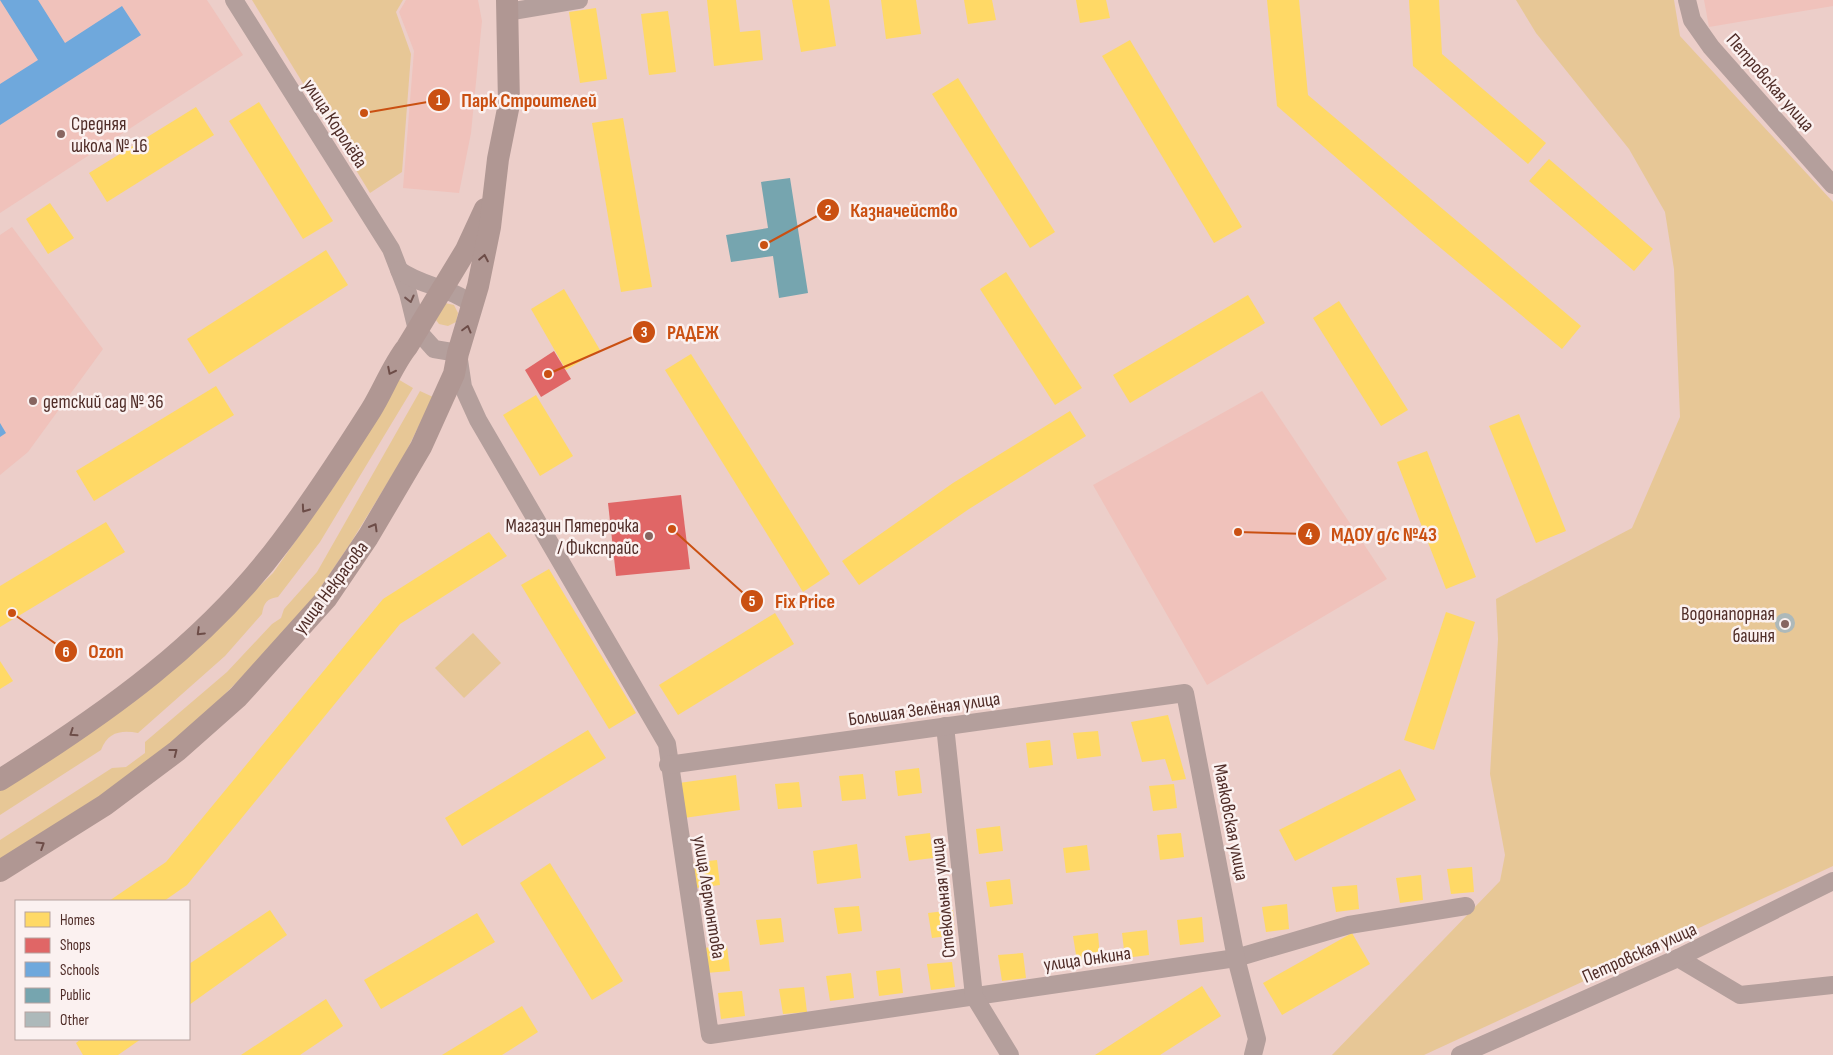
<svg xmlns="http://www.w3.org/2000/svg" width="1833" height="1055" viewBox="0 0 1833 1055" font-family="'Sofia Sans Condensed',sans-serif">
	<rect width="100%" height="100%" fill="#eccec9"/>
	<g fill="#f0c2bb">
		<path d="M0,0H207L243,55L0,213Z"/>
		<path d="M406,0H478L482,21L471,133L459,193L403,188L414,51L399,12Z"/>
		<path d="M1704,0H1833V6L1709,27Z"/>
		<path d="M12,227L103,349L28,452L0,475V235Z"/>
		<path d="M1262,391L1387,579L1207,685L1093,485Z"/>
	</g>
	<g fill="#e7c796">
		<path d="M252,0H403L396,12L411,54L402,172L370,193Z"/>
		<path d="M1516,0H1674L1680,36L1833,202V866L1424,1055H1332L1500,881L1505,855L1490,774L1498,639L1496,599L1632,528L1680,417L1674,269L1665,212L1629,149L1536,33Z"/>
		<path d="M445,303L454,305L458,313L456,322L448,326L439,324L436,320Z"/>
		<path d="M396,378L413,388L320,542L278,597C267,599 264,602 262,614L225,656L138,733C121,730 108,732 101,750L0,815V789L224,621L273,573L344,472Z"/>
		<path d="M420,391L433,397L404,456L350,544L310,603L264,655L207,712L138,772L0,862V840L112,768L126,767L145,753V742L227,672L272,624L281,618L284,609L317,572Z"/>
		<path d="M473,633L501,663L464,698L435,668Z"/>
	</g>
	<g fill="#ffd966">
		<path d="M707,0H736L740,32L760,30L763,60L714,66Z"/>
		<path d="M792,0H829L836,46L801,52Z"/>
		<path d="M881,0H916L921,34L886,39Z"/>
		<path d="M964,0H992L996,20L968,24Z"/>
		<path d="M1076,0H1106L1110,18L1080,23Z"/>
		<path d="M1267,0H1299L1308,95L1581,326L1562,349L1419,230L1277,106Z"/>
		<path d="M1409,0H1439L1442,54L1546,143L1528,164L1413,66Z"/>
		<path d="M596,8L607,79L580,83L569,12Z"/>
		<path d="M668,11L676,72L649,75L641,14Z"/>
		<path d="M1130,40L1242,227L1214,243L1102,56Z"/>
		<path d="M958,78L1055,232L1030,248L932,94Z"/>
		<path d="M259,102L333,221L303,239L229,121Z"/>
		<path d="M196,107L214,135L107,202L89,173Z"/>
		<path d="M623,118L652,287L621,292L592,123Z"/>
		<path d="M1549,159L1653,249L1634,271L1529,181Z"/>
		<path d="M50,203L74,238L48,254L26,219Z"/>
		<path d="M326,250L348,285L209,374L187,339Z"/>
		<path d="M1006,272L1082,388L1055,405L980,289Z"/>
		<path d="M564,289L600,350L566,370L531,309Z"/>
		<path d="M1248,295L1265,323L1130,403L1113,375Z"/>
		<path d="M1339,301L1408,410L1381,426L1313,318Z"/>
		<path d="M691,354L830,574L803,592L665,370Z"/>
		<path d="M216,386L234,415L94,501L76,471Z"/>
		<path d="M536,395L573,456L540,476L503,415Z"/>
		<path d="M1070,411L1086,436L969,509L859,585L842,561L953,483Z"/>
		<path d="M1519,414L1566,531L1536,543L1489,426Z"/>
		<path d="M1427,451L1476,577L1446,589L1397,462Z"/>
		<path d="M106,522L125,552L0,627V586Z"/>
		<path d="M489,532L507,556L400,624L187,885L164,901H109L166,862L383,599Z"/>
		<path d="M549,569L636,713L609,729L521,585Z"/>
		<path d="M1446,612L1475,622L1434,750L1404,740Z"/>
		<path d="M775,613L794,644L678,715L659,685Z"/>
		<path d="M0,661L13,681L0,689Z"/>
		<path d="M1168,715L1186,779L1172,781L1165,759L1142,762L1131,722Z"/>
		<path d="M588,730L606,758L462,846L445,818Z"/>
		<path d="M1098,731L1101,756L1077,759L1073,733Z"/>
		<path d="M1050,740L1053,765L1029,768L1026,743Z"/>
		<path d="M919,768L922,793L898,796L895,771Z"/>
		<path d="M1400,769L1416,800L1295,861L1279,830Z"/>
		<path d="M863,774L866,799L842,801L839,776Z"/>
		<path d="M736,775L740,810L684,818L679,783Z"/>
		<path d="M799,782L802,807L778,809L775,784Z"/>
		<path d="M1174,784L1177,808L1153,811L1149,786Z"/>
		<path d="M1000,826L1003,851L979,854L976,829Z"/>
		<path d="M930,833L933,858L909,861L905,836Z"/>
		<path d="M1181,833L1184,857L1160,860L1157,835Z"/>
		<path d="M857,844L861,878L817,884L813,851Z"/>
		<path d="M1087,845L1090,870L1066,873L1063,848Z"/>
		<path d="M717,860L720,885L696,888L692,863Z"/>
		<path d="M550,863L623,981L592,1000L520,883Z"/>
		<path d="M1472,867L1474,892L1451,894L1447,869Z"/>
		<path d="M1421,875L1423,900L1400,903L1396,878Z"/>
		<path d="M1010,879L1013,904L990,907L986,882Z"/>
		<path d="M1357,885L1359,909L1336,912L1332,887Z"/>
		<path d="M1287,904L1289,929L1266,932L1262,907Z"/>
		<path d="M859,906L862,931L838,934L834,908Z"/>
		<path d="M270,910L287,935L189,1005V964Z"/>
		<path d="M953,910L955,935L932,938L928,913Z"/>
		<path d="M477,913L495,942L381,1009L364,980Z"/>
		<path d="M1202,917L1204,942L1180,945L1177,920Z"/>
		<path d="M781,918L784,942L760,945L756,920Z"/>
		<path d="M1147,930L1149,955L1125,958L1122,933Z"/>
		<path d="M1098,933L1100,958L1077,961L1073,936Z"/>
		<path d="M1352,933L1370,964L1282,1015L1263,983Z"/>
		<path d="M727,946L730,971L706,973L702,948Z"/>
		<path d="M1023,953L1026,978L1002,981L998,955Z"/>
		<path d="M952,962L955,987L931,990L927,964Z"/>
		<path d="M900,968L903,993L879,996L876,971Z"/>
		<path d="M851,973L854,998L830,1001L826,976Z"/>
		<path d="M1202,986L1221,1016L1160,1055H1095Z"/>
		<path d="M804,987L807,1012L783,1014L779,989Z"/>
		<path d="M742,991L745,1016L721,1019L718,993Z"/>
		<path d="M326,999L343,1026L300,1055H241Z"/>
		<path d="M522,1006L538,1032L502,1055H442Z"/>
		<path d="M81,1039H141L118,1055H83L76,1043Z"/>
	</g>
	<g fill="#e06666">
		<path d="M554,351L571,379L541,397L525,370Z"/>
		<path d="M681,495L690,569L616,576L608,503Z"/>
	</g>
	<g fill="#6fa8dc">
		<path d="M0,0H38L65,43L122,6L141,35L0,125V84L38,60Z"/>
		<path d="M0,423L6,433L0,437Z"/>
	</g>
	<path fill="#76a5af" d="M790,178L808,293L779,298L773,256L731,262L726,235L768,228L761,182Z"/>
	<circle fill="#adb9ba" cx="1785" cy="623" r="10"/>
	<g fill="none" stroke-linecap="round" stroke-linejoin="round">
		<g stroke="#b49f9c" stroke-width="18">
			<path d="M234,0L391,249L408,293L417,330L434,349L458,353L463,387L478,420L667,744L710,1035L1236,958L1349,925L1466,906"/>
			<path d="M1687,0L1692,20L1711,47L1833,185"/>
			<path d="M508,12L579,0"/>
			<path d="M399,270C422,287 451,287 473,305"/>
			<path d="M945,726L974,996L1010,1055"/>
			<path d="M668,765L1185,693L1236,958L1257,1039L1253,1055"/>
			<path d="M1678,958L1740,995L1833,985"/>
			<path d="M1460,1055L1678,958L1833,881"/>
		</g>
		<g stroke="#b09793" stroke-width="22">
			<path d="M0,780C107,713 206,643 282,541C314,499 343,454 371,410C384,389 392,366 407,347L466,250L485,209"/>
			<path d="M0,871L105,805L177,751L238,697L326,599L368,537L421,447L454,374L458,353L478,286L490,227L498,159L509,104L507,0"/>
		</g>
	</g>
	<defs><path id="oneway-chevron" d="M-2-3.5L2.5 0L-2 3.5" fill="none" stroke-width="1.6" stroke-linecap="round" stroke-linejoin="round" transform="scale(1.25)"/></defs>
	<g stroke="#6d4d48">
		<use href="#oneway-chevron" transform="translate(484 258) rotate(-79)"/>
		<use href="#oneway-chevron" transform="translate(467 329) rotate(-75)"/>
		<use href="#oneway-chevron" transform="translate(391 371) rotate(117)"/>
		<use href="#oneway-chevron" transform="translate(305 509) rotate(125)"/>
		<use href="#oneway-chevron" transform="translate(374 527) rotate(-60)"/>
		<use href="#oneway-chevron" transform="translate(200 632) rotate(136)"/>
		<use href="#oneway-chevron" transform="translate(73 733) rotate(146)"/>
		<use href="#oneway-chevron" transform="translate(174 752) rotate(-38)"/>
		<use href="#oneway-chevron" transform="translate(41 845) rotate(-32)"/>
	</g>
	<use stroke="#735551" href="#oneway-chevron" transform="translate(410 299) rotate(76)"/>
	<g fill="#876560" stroke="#fbf1f0" stroke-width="2">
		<circle cx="61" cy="134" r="5"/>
		<circle cx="33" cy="401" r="5"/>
		<circle cx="649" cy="536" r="5"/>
		<circle cx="1785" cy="624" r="5"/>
	</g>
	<g text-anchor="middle" stroke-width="5" stroke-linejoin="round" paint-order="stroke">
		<g font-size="19" fill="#502d28" stroke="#fbf1f0">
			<text transform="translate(1771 82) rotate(49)" y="7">Петровская улица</text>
			<text transform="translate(336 123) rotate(57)" y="7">улица Королёва</text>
			<text transform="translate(330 587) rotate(-53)" y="7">улица Некрасова</text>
			<text transform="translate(924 708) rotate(-8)" y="7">Большая Зелёная улица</text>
			<text transform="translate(1232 822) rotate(79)" y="7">Маяковская улица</text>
			<text transform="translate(710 897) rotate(81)" y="7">улица Лермонтова</text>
			<text transform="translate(942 898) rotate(-96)" y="7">Стекольная улица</text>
			<text transform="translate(1639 952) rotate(-24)" y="7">Петровская улица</text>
			<text transform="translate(1087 958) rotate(-8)" y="7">улица Онкина</text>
		</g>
		<g font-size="19" fill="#502d28" stroke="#fbf1f0" text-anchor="start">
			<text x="71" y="130">Средняя<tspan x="71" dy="22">школа № 16</tspan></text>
			<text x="43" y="408">детский сад № 36</text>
			<text x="639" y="532" text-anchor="end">Магазин Пятерочка<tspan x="639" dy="22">/ Фикспрайс</tspan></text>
			<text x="1775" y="620" text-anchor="end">Водонапорная<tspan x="1775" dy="22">башня</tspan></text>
		</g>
	</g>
	<path fill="none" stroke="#ca5012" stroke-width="2" d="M364 113L439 100M764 245L828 210M548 374L644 332M1238 532L1309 534M672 529L752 601M12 613L66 651"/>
	<g fill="#ca5012" stroke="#fbf1f0" stroke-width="2">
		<circle cx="364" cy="113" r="5"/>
		<circle cx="764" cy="245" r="5"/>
		<circle cx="548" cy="374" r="5"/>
		<circle cx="1238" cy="532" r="5"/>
		<circle cx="672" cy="529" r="5"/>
		<circle cx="12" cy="613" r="5"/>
		<circle cx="439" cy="100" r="12"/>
		<circle cx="828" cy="210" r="12"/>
		<circle cx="644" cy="332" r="12"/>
		<circle cx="1309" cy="534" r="12"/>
		<circle cx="752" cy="601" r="12"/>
		<circle cx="66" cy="651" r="12"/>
	</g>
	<g font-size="15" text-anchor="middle" font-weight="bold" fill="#fff">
		<text x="439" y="105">1</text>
		<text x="828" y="215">2</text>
		<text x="644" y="337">3</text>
		<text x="1309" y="539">4</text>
		<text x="752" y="606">5</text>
		<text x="66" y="657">6</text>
	</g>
	<g font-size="20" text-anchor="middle" font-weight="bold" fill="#ca5012" stroke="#fbf1f0" stroke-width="5" stroke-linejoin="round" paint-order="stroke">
		<text x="529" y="107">Парк Строителей</text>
		<text x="904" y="217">Казначейство</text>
		<text x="693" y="339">РАДЕЖ</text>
		<text x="1384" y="541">МДОУ д/с №43</text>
		<text x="805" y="608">Fix Price</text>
		<text x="106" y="658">Ozon</text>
	</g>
	<rect x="15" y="900" width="175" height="140" fill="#fbf1f0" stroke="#b7a3a0"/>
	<rect x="25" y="912" width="25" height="15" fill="#ffd966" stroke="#b7a3a0"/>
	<text x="60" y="925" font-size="15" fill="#502d28">Homes</text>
	<rect x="25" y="938" width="25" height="15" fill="#e06666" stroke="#b7a3a0"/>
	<text x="60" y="950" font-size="15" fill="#502d28">Shops</text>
	<rect x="25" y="962" width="25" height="15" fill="#6fa8dc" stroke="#b7a3a0"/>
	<text x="60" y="975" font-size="15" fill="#502d28">Schools</text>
	<rect x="25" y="988" width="25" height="15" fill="#76a5af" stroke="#b7a3a0"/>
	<text x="60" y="1000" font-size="15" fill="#502d28">Public</text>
	<rect x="25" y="1012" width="25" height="15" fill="#adb9ba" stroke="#b7a3a0"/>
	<text x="60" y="1025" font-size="15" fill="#502d28">Other</text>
</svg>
